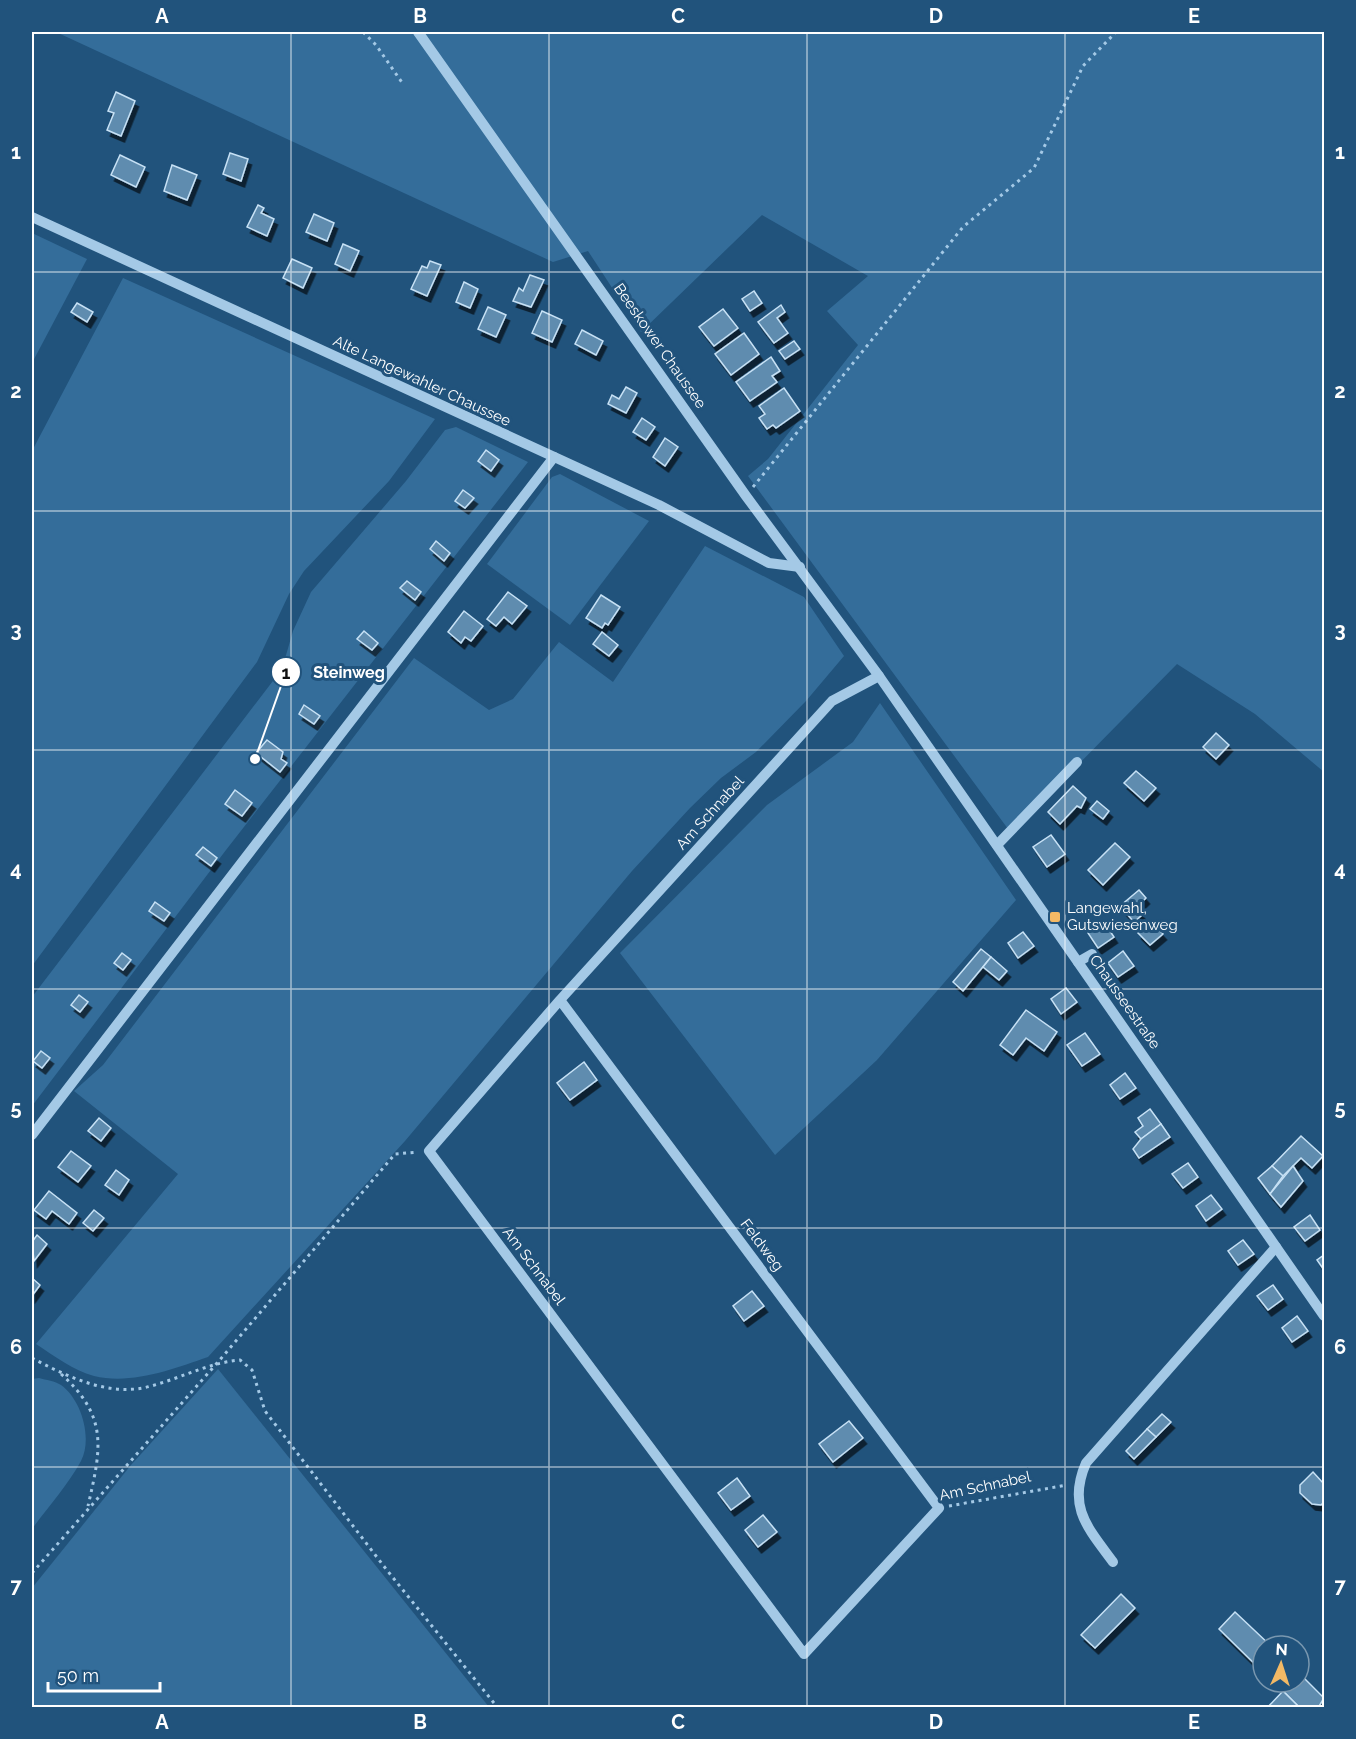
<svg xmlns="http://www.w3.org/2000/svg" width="1356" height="1739" viewBox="0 0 1356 1739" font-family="Raleway,sans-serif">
	<defs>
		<filter id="shadow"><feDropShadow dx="3.5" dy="6" stdDeviation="0" flood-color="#0009"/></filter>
	</defs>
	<rect width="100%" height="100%" fill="#21537c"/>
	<g fill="#346d9a">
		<path d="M56,32H1324V772L1255,714L1177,664L1011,833L748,476L768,459L858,345L827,311L868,276L762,215L641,332L588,251L553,262Z"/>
		<path d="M32,233L87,259L32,363Z"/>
		<path d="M123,278L435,419L389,481L304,571L289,594L257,662L32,966V451Z"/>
		<path d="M456,427L528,462L226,850L32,1106V997L282,669L293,631L311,592L406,481L445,430Z"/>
		<path d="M560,474L649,521L570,625L487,564L552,477Z"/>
		<path d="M705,546L804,597L844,656L806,701L756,752L721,778L690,808L632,871L405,1141L208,1357C173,1369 132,1385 94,1376C73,1370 54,1356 36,1344L178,1174L74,1091L103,1065L414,658L489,710L513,699L559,642L613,682Z"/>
		<path d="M880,703L1016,900L877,1060L775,1155L620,953L767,805L853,742Z"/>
		<path d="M218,1369L489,1707H32V1588L131,1465Z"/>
		<path d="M39,1378C46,1380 55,1381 61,1385C81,1399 93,1438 81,1461C68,1485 48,1507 32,1529V1379Z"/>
	</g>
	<g fill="#5e8caf" stroke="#c7e1f5" stroke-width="1.5" filter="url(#shadow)">
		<path d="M116,92L135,101L121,136L107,130L114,113L108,111Z"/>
		<path d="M230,153L248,159L241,181L223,174Z"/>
		<path d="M120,155L145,167L136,187L111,175Z"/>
		<path d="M172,165L197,175L187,200L164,191Z"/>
		<path d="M258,205L264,208L261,213L274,219L267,236L247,227Z"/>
		<path d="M314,214L334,223L327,241L306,232Z"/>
		<path d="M343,244L359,251L350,271L335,264Z"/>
		<path d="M292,259L312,268L303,288L283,278Z"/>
		<path d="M430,261L441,265L427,296L411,289L422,266L427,268Z"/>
		<path d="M530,275L544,280L531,307L513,301L519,288L523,291Z"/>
		<path d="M464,282L478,289L470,308L456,302Z"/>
		<path d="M754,291L762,303L750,311L742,299Z"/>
		<path d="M77,303L93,312L87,322L71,312Z"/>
		<path d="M781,305L785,312L777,318L788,333L774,343L758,322Z"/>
		<path d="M488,307L506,315L496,337L478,329Z"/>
		<path d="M723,309L738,328L714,346L699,327Z"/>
		<path d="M542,311L562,320L552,342L532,333Z"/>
		<path d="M582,330L603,341L596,355L575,344Z"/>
		<path d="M744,333L759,354L731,375L715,354Z"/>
		<path d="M794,341L800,349L785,359L779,351Z"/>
		<path d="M771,357L780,371L772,376L777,382L750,401L736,382Z"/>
		<path d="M626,387L637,393L626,413L608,404L612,395L619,399Z"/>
		<path d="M784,388L800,411L776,428L773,425L767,429L759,418L765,414L759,406Z"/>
		<path d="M642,418L655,427L646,440L633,432Z"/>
		<path d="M665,438L678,447L665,466L653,457Z"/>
		<path d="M486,450L499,460L491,471L478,461Z"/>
		<path d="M463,490L474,498L465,508L455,501Z"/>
		<path d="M436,541L450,553L444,561L430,549Z"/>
		<path d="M407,581L421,592L415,600L400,588Z"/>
		<path d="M508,592L527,606L512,624L504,617L496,626L487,619Z"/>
		<path d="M601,595L620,607L608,625L605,623L602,628L586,618Z"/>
		<path d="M464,611L483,626L471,641L465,637L461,643L448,632Z"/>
		<path d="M364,631L378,643L372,650L357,639Z"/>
		<path d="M602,632L618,645L609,656L593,644Z"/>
		<path d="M304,705L320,716L314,724L299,714Z"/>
		<path d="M1216,733L1229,745L1216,759L1203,747Z"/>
		<path d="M267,740L283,752L281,759L287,763L280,772L256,753Z"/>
		<path d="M1136,771L1156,788L1144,801L1124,783Z"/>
		<path d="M1073,786L1086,798L1081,808L1077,806L1060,824L1048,812Z"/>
		<path d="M235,790L252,803L242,816L225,804Z"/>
		<path d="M1097,801L1109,811L1103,819L1090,809Z"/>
		<path d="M1051,835L1065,854L1047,867L1033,847Z"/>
		<path d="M1115,843L1130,857L1103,885L1088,870Z"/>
		<path d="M203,847L217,858L211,866L196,855Z"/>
		<path d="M1139,890L1146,898L1138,906L1142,915L1134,922L1120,906Z"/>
		<path d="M155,902L170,913L164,921L149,911Z"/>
		<path d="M1151,921L1163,934L1150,945L1138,933Z"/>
		<path d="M1104,922L1114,937L1098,948L1088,933Z"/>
		<path d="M1023,932L1034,946L1018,958L1008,943Z"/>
		<path d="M981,949L991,957L963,991L953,982Z"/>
		<path d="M1123,951L1134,966L1118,977L1108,963Z"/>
		<path d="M122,953L131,960L123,970L114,963Z"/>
		<path d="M991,957L1007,971L999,980L983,967Z"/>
		<path d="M1066,988L1077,1002L1061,1014L1051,999Z"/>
		<path d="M79,995L88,1002L80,1012L71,1005Z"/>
		<path d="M1026,1010L1057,1032L1044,1051L1026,1038L1013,1055L1000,1045Z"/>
		<path d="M1085,1033L1100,1054L1082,1066L1067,1045Z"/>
		<path d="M41,1051L50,1058L42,1068L33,1061Z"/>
		<path d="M584,1062L597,1080L570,1100L557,1083Z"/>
		<path d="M1125,1073L1136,1088L1120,1099L1110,1085Z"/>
		<path d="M1150,1109L1161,1124L1141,1139L1135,1132L1143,1126L1138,1118Z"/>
		<path d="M99,1118L111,1128L101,1141L88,1131Z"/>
		<path d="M1161,1124L1170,1137L1139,1158L1133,1149L1141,1139Z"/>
		<path d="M1301,1136L1323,1156L1312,1168L1301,1158L1283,1176L1272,1166Z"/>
		<path d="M71,1151L91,1166L78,1182L58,1167Z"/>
		<path d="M1188,1163L1198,1177L1183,1188L1172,1174Z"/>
		<path d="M1272,1166L1283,1176L1270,1194L1258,1178Z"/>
		<path d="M1293,1166L1303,1181L1281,1207L1270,1194Z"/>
		<path d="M116,1170L129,1180L119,1195L105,1185Z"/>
		<path d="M49,1191L77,1213L69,1224L52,1211L46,1219L34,1210Z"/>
		<path d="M1211,1195L1222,1209L1206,1221L1196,1206Z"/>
		<path d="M94,1210L104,1218L93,1231L83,1223Z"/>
		<path d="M1310,1215L1320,1230L1305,1241L1294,1227Z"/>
		<path d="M37,1235L47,1244L34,1261L32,1242Z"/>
		<path d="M1243,1240L1254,1254L1238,1265L1228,1251Z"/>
		<path d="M1324,1255V1270L1317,1260Z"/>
		<path d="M32,1278L40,1285L32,1296Z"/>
		<path d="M1273,1285L1283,1299L1268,1310L1257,1296Z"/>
		<path d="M752,1291L764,1306L744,1321L733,1306Z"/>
		<path d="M1297,1316L1308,1331L1292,1342L1282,1328Z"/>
		<path d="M1162,1414L1171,1422L1156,1437L1147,1429Z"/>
		<path d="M849,1421L863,1438L833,1462L819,1444Z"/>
		<path d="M1147,1429L1156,1437L1134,1459L1126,1451Z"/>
		<path d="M1313,1472L1324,1484V1502L1321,1505L1312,1504L1300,1493V1485Z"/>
		<path d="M737,1478L750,1496L731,1510L718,1493Z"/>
		<path d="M763,1515L777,1532L758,1547L745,1530Z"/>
		<path d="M1121,1594L1135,1608L1095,1648L1081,1635Z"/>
		<path d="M1235,1612L1271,1646H1263V1672L1219,1629Z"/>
		<path d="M1299,1673L1324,1698L1318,1708H1300L1274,1682H1299Z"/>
		<path d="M1283,1691L1300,1708H1267Z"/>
	</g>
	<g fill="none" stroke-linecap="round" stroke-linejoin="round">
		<g stroke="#a4c9e6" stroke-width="3" stroke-dasharray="3 4.5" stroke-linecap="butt">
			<path d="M363,32L376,45L403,84"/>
			<path d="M753,487L963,227L1034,168L1083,66L1116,32"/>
			<path d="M32,1358C66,1376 110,1398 151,1386C181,1378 208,1363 240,1360L252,1370L265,1411L386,1569L498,1708"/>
			<path d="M61,1374C109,1417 101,1449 88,1506"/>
			<path d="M949,1506L1067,1485"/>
			<path d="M32,1573L218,1362L395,1154L418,1152"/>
		</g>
		<g stroke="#a4c9e6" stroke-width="10">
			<path d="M418,32L746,496L879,676L1324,1316"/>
			<path d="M32,217L659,505L769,563L800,567"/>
			<path d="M997,845L1077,762"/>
			<path d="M1078,962L1092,954"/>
			<path d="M560,1000L939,1508L804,1654L429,1151L560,1000L832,701L879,676"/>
			<path d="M32,1135L554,457"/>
			<path d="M1113,1562C1088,1528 1067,1507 1086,1463L1276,1247"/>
		</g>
	</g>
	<path fill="none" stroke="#fff" stroke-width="1.5" stroke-opacity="0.55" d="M291,32V1708M549,32V1708M807,32V1708M1065,32V1708M32,272H1324M32,511H1324M32,750H1324M32,989H1324M32,1228H1324M32,1467H1324"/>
	<rect fill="#f3b965" stroke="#21537c" stroke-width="2" x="1049" y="911" width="12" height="12" rx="3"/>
	<g text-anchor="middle" stroke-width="6" stroke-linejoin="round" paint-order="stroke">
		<g font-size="15" fill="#fff" stroke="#21537c">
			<text transform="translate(660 346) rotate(55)" y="5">Beeskower Chaussee</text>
			<text transform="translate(422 381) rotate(25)" y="5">Alte Langewahler Chaussee</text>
			<text transform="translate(710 813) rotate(-48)" y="5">Am Schnabel</text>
			<text transform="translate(1125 1002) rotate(55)" y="5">Chausseestraße</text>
			<text transform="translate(762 1245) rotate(53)" y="5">Feldweg</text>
			<text transform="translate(534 1266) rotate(53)" y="5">Am Schnabel</text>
			<text transform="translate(985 1486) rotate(-12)" y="5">Am Schnabel</text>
		</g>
		<g font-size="15" fill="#fff" stroke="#21537c" text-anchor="start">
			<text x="1067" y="913">Langewahl,<tspan x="1067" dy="17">Gutswiesenweg</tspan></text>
		</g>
	</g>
	<path fill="none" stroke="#fff" stroke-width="2" d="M255 759L286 672"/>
	<g fill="#fff" stroke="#21537c" stroke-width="2">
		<circle cx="255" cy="759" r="6"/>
		<circle cx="286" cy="672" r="15"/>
	</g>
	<g font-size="18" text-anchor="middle" font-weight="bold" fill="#111">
		<text x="286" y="679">1</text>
	</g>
	<g font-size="16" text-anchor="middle" font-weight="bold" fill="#fff" stroke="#21537c" stroke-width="6" stroke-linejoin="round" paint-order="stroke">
		<text x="349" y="678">Steinweg</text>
	</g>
	<rect width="1356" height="1739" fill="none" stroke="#21537c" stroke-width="66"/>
	<g transform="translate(1281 1664) rotate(3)"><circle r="28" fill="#21537c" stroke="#7a98b0" stroke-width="1.5"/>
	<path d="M0-4.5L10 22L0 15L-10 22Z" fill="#f3b965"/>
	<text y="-9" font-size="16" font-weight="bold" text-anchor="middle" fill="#ffffff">N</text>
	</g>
	<path d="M48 1682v9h112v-9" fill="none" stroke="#ffffff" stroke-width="3"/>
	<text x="57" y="1682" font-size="18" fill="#ffffff" stroke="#21537c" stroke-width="4.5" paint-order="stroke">50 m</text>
	<rect x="33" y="33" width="1290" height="1673" fill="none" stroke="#fff" stroke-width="2"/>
	<g font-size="20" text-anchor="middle" font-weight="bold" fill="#fff">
		<text x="162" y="23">A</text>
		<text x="420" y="23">B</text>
		<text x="678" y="23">C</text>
		<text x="936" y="23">D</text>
		<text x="1194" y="23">E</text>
		<text x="16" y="159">1</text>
		<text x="1340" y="159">1</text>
		<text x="16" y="398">2</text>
		<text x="1340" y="398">2</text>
		<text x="16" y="637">3</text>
		<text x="1340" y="637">3</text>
		<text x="16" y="876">4</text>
		<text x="1340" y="876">4</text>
		<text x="16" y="1115">5</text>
		<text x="1340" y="1115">5</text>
		<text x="16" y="1354">6</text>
		<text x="1340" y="1354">6</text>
		<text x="16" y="1593">7</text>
		<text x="1340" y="1593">7</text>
		<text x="162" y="1729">A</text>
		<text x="420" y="1729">B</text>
		<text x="678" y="1729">C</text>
		<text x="936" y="1729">D</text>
		<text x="1194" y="1729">E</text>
	</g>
</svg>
